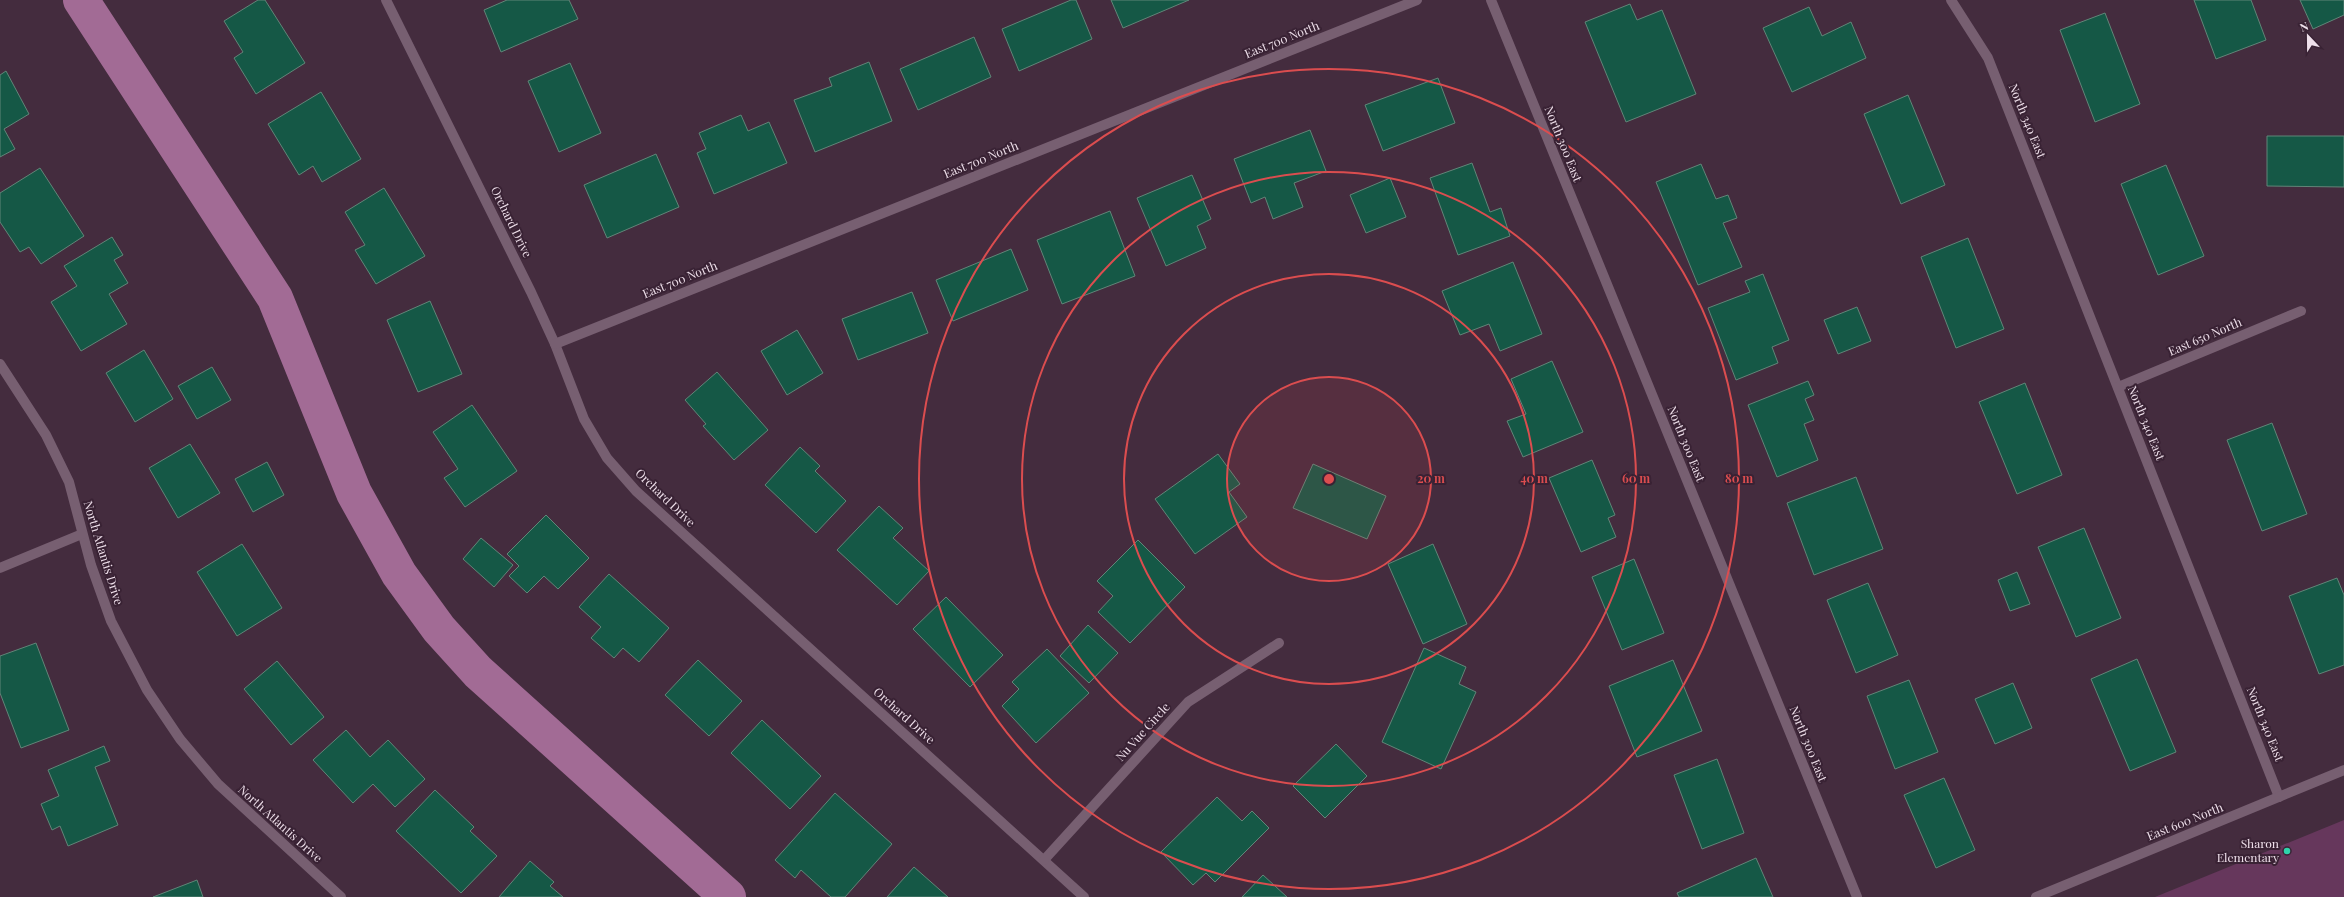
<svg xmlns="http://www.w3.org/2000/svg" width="2344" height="897" viewBox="0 0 2344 897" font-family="'Playfair Display',serif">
	<rect width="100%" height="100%" fill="#442c3e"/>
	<path fill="#66375c" d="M2344,820V897H2155Z"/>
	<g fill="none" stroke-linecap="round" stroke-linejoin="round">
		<path stroke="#a26b95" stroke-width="36" d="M81,0L275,298L354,493L399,574L439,629L478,672L728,897"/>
	</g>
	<g fill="#155846" stroke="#618578">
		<path d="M258,0H265L305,63L256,94L234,58L243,52L224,21Z"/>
		<path d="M507,0H569L578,19L501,52L484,10Z"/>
		<path d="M1071,0H1076L1092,39L1019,71L1002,29Z"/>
		<path d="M1111,0H1189L1123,28Z"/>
		<path d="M2194,0H2251L2266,40L2216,59Z"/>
		<path d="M2300,0H2344V15L2313,29Z"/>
		<path d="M1630,4L1637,20L1662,10L1696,94L1626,122L1585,22Z"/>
		<path d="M1809,7L1822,36L1851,22L1866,58L1792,92L1763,28Z"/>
		<path d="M2105,13L2140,104L2095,122L2060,30Z"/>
		<path d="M974,37L991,77L918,110L900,69Z"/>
		<path d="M869,62L892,121L815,152L794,100L832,86L829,78Z"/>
		<path d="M570,63L601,133L559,152L528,81Z"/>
		<path d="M6,71L29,114L4,129L15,149L0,157V75Z"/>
		<path d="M1438,78L1455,123L1383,151L1365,105Z"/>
		<path d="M321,92L361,159L322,182L313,166L299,175L268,124Z"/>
		<path d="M1908,95L1945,185L1901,204L1864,114Z"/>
		<path d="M741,115L748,131L769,122L787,163L714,194L697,153L706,149L699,133Z"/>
		<path d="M1310,130L1326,171L1294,183L1303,207L1273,219L1265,197L1251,203L1234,159Z"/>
		<path d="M2267,136H2344V187L2267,186Z"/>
		<path d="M656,154L679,207L607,238L584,185Z"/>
		<path d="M1472,163L1490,212L1501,208L1510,236L1458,255L1430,178Z"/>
		<path d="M1701,164L1716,199L1728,195L1737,218L1723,223L1742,267L1698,285L1656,182Z"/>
		<path d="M2166,165L2204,256L2158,275L2121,184Z"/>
		<path d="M40,168L84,236L41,264L29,247L20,252L0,222V193Z"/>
		<path d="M1192,175L1211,219L1197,226L1206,248L1166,266L1137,198Z"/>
		<path d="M1390,178L1406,217L1366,233L1350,195Z"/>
		<path d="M384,188L425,256L376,284L355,250L365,245L345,212Z"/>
		<path d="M1110,211L1135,276L1062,304L1037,240Z"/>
		<path d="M112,237L123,255L114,260L128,283L109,294L127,324L81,351L51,302L77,286L64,266Z"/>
		<path d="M1968,238L2004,329L1956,348L1921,257Z"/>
		<path d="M1011,249L1028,290L953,321L936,280Z"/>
		<path d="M1513,262L1542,334L1500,351L1489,324L1460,335L1442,291Z"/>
		<path d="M1763,274L1789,340L1772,347L1778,363L1736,380L1708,308L1750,292L1745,281Z"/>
		<path d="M912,292L928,333L858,360L842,319Z"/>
		<path d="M430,301L462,374L418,392L387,320Z"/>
		<path d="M1857,307L1871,341L1838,354L1824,320Z"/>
		<path d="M797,330L823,373L787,395L761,351Z"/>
		<path d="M144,350L173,399L135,422L106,373Z"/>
		<path d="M1552,361L1583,432L1523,457L1507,421L1526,414L1511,379Z"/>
		<path d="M212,367L231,400L197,419L178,386Z"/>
		<path d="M717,372L768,430L734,460L703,426L706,424L685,400Z"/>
		<path d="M1808,381L1814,395L1805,399L1814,420L1804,424L1818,460L1777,477L1748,405Z"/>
		<path d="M2025,383L2062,475L2017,494L1979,402Z"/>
		<path d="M472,405L517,471L465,507L444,478L458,469L433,432Z"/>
		<path d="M2272,423L2307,514L2262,531L2227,440Z"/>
		<path d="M190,444L220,493L178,518L149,468Z"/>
		<path d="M800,447L820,466L815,471L846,501L816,533L765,485Z"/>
		<path d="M1218,454L1240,484L1229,492L1247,517L1195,554L1155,499Z"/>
		<path d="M1592,460L1615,515L1608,518L1616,537L1581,552L1549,478Z"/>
		<path d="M267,462L284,495L253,512L235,479Z"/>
		<path d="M1313,464L1386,496L1367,539L1293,508Z"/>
		<path d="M1856,477L1883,549L1814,575L1787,503Z"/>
		<path d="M879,506L903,528L893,538L929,571L897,605L837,550Z"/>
		<path d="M546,515L589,558L558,589L544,576L527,593L509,576L519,566L507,554Z"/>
		<path d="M2084,528L2121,618L2076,637L2038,547Z"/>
		<path d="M481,538L513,565L494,587L463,559Z"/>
		<path d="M1138,540L1185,587L1130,643L1098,612L1113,596L1097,581Z"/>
		<path d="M242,544L282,608L237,636L197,572Z"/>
		<path d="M1433,544L1467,624L1423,644L1388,564Z"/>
		<path d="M1634,559L1664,633L1622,650L1592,577Z"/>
		<path d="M2017,572L2030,604L2010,611L1998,580Z"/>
		<path d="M609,574L669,628L639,662L623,648L614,658L591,638L601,627L579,607Z"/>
		<path d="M2337,578L2344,595V665L2319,674L2289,596Z"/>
		<path d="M1868,583L1898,655L1856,673L1827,600Z"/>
		<path d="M946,597L1003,655L970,687L913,629Z"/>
		<path d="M1088,625L1118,653L1089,683L1060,656Z"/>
		<path d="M36,643L69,730L21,748L0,693V656Z"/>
		<path d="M1424,648L1466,667L1459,684L1476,692L1441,769L1382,742Z"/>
		<path d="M1047,649L1089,693L1036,743L1002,706L1019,689L1012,682Z"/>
		<path d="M2137,659L2176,752L2130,771L2091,679Z"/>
		<path d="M698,660L742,701L709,736L665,695Z"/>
		<path d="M1673,660L1702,731L1637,757L1609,686Z"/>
		<path d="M277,661L324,717L291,745L244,689Z"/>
		<path d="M1909,680L1938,752L1895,769L1867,696Z"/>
		<path d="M2013,683L2032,728L1995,744L1975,699Z"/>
		<path d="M762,720L821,776L790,809L731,753Z"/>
		<path d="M346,730L370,757L388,740L425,779L395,807L373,784L353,803L313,760Z"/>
		<path d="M1336,744L1367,776L1325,818L1293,786Z"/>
		<path d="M104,746L110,761L95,767L118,825L68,846L60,826L52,830L41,804L59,796L48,770Z"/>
		<path d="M1717,759L1744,833L1702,849L1674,775Z"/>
		<path d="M1944,778L1975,850L1936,868L1904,795Z"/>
		<path d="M435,790L474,827L470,831L497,856L461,893L396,831Z"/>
		<path d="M835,793L892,844L845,897H831L801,870L795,878L775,860Z"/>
		<path d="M1217,797L1242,821L1252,811L1269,828L1215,882L1206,873L1193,885L1161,852Z"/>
		<path d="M1756,858L1773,897H1679L1677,893Z"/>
		<path d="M530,861L554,882L550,886L563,897H499Z"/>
		<path d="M914,867L948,897H887Z"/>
		<path d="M1263,875L1287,897H1242Z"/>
		<path d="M197,880L203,897H153Z"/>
	</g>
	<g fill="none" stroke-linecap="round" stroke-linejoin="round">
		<g stroke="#775f71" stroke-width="10">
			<path d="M386,0L531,292L555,344L584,419L607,458L636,491L1084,897"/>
			<path d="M1491,0L1857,897"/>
			<path d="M1951,0L1988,58L2279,797"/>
			<path d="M555,344L1417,0"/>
			<path d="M0,364L46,435L69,482L91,565L111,621L147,690L180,739L218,784L341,897"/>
			<path d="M2118,387L2301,311"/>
			<path d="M0,568L82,534"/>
			<path d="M1044,860L1188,702L1279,643"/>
		</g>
		<path stroke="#775f71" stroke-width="10" d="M2036,897L2344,770"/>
	</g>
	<circle cx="1329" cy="479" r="102" fill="#db4d4f" fill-opacity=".12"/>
	<g fill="none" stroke="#db4d4f" stroke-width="2">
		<circle cx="1329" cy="479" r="102"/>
		<circle cx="1329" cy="479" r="205"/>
		<circle cx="1329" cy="479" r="307"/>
		<circle cx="1329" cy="479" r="410"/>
	</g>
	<circle fill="#2ed4ab" stroke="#392234" stroke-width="1.5" cx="2287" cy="851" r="4"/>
	<g text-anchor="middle" stroke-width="4" stroke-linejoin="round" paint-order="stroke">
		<g font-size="12" fill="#efe0eb" stroke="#392234">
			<text transform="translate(1282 40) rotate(-22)" y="4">East 700 North</text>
			<text transform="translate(2027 121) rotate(68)" y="4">North 340 East</text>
			<text transform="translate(1563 144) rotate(68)" y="4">North 300 East</text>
			<text transform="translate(981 160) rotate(-22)" y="4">East 700 North</text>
			<text transform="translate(511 222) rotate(64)" y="4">Orchard Drive</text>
			<text transform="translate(680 280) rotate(-22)" y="4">East 700 North</text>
			<text transform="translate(2205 337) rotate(-23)" y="4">East 650 North</text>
			<text transform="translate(2146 423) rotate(68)" y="4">North 340 East</text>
			<text transform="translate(1686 444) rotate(68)" y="4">North 300 East</text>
			<text transform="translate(665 498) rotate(44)" y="4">Orchard Drive</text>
			<text transform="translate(103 553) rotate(73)" y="4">North Atlantis Drive</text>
			<text transform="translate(904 716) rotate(42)" y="4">Orchard Drive</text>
			<text transform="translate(2265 724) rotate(68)" y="4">North 340 East</text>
			<text transform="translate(1143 732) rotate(-48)" y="4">Nu Vue Circle</text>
			<text transform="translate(1808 744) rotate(68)" y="4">North 300 East</text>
			<text transform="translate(2185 822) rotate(-22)" y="4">East 600 North</text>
			<text transform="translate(280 824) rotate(42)" y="4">North Atlantis Drive</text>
		</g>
		<g font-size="12" fill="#efe0eb" stroke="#392234" text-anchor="end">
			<text x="2279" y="848">Sharon<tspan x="2279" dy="14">Elementary</tspan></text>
		</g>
	</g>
	<circle cx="1329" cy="479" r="6" fill="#db4d4f" stroke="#392234" stroke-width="2"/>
	<g font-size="12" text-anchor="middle" font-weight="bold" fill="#db4d4f" stroke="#392234" stroke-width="4" stroke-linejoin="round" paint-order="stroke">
		<text x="1431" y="483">20 m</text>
		<text x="1534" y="483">40 m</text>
		<text x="1636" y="483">60 m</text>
		<text x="1739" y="483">80 m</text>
	</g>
	<g transform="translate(2308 36) rotate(338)" stroke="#392234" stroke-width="3" paint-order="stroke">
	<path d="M0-3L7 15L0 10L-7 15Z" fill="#efe0eb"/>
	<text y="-6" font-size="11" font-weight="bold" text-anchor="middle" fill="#efe0eb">N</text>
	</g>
</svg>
